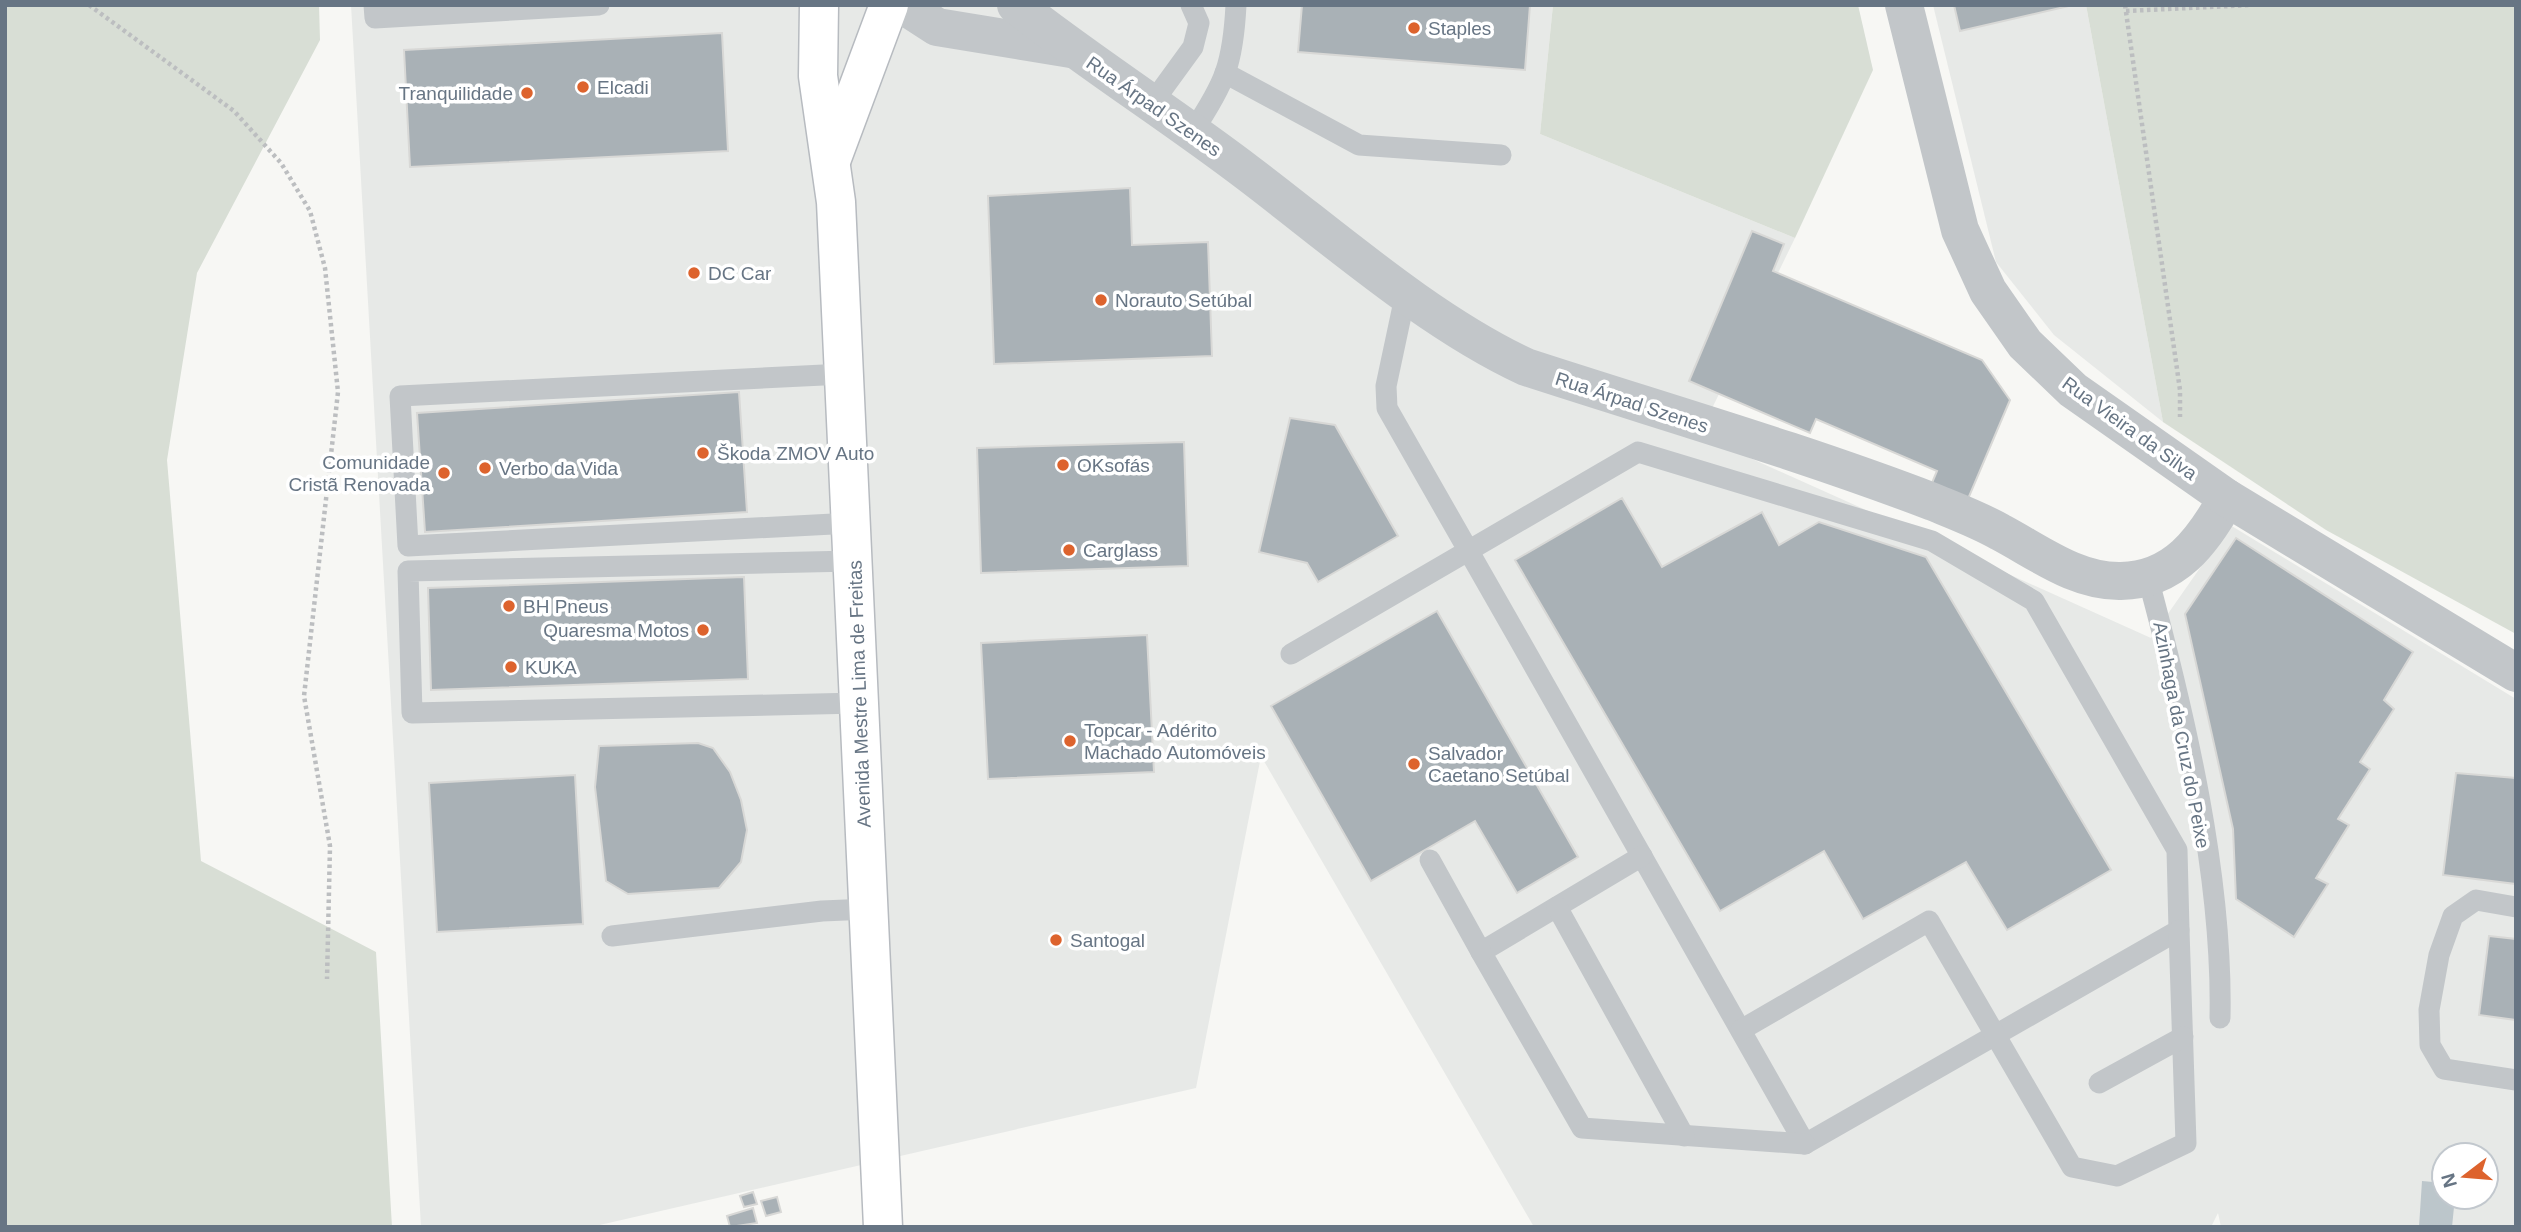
<svg xmlns="http://www.w3.org/2000/svg" width="2521" height="1232" viewBox="0 0 2521 1232" font-family="Helvetica,sans-serif">
	<rect width="100%" height="100%" fill="#f7f7f4"/>
	<g fill="#e7e9e7" fill-rule="evenodd">
		<path d="M351,5H1553L1540,134L1795,238L1699,435L2151,638L2230,525L2516,699V1227H2221L2218,1213L2211,1227H1534L1261,756L1196,1088L591,1227H421ZM2444,1155H2486V1197H2444Z"/>
		<path d="M1933,5H2086L2163,422L2054,335L1996,262Z"/>
	</g>
	<g fill="#d8ded5">
		<path d="M5,5H319L320,40L197,273L167,460L201,861L376,952L392,1227H5Z"/>
		<path d="M1553,5H1858L1873,70L1795,238L1540,134Z"/>
		<path d="M2086,5H2516V634L2326,530L2163,422Z"/>
	</g>
	<path fill="#bcc6cb" d="M2422,1181L2444,1183V1197H2455L2452,1227H2419Z"/>
	<g fill="#a9b1b6" stroke="#d8d8d6" stroke-width="2">
		<path d="M1302,5H1530L1525,70L1298,52Z"/>
		<path d="M1954,5H2073L1960,31Z"/>
		<path d="M722,33L728,151L410,167L404,50Z"/>
		<path d="M1130,188L1132,245L1208,242L1212,356L994,364L988,196Z"/>
		<path d="M1752,231L1784,244L1773,271L1982,360L2010,400L1965,506L1929,490L1937,471L1816,419L1810,433L1689,381Z"/>
		<path d="M739,392L747,512L425,532L417,413Z"/>
		<path d="M1290,418L1335,425L1398,536L1318,582L1307,563L1259,552Z"/>
		<path d="M1184,442L1188,566L981,573L977,448Z"/>
		<path d="M1622,498L1662,567L1762,512L1779,545L1819,522L1926,557L2111,870L2007,930L1966,862L1863,919L1824,851L1720,911L1515,560Z"/>
		<path d="M2236,538L2413,652L2384,700L2394,709L2360,762L2370,769L2338,819L2349,825L2316,878L2328,884L2294,937L2236,899L2233,829L2185,614Z"/>
		<path d="M744,577L748,679L431,690L428,588Z"/>
		<path d="M1437,611L1578,857L1517,893L1475,821L1371,881L1271,706Z"/>
		<path d="M1147,635L1154,772L988,779L981,643Z"/>
		<path d="M698,743L713,748L730,772L741,800L747,830L741,862L719,888L628,894L606,881L595,787L599,746Z"/>
		<path d="M2456,773L2516,778V884L2443,875Z"/>
		<path d="M575,775L583,924L437,932L429,783Z"/>
		<path d="M2489,936L2516,939V1020L2479,1015Z"/>
		<path d="M753,1192L757,1204L744,1207L740,1196Z"/>
		<path d="M777,1197L781,1212L766,1216L761,1201Z"/>
		<path d="M753,1208L757,1223L730,1227L727,1216Z"/>
	</g>
	<g fill="none" stroke-linecap="round" stroke-linejoin="round">
		<defs>
			<g id="secondary">
				<path d="M819,5L818,76L836,202L883,1227"/>
				<path d="M832,158L889,5"/>
			</g>
		</defs>
		<use href="#secondary" stroke="#b7bbc0" stroke-width="41"/>
		<g stroke="#bcbec0" stroke-width="4.5" stroke-dasharray="3.5 3.5" stroke-linecap="butt">
			<path d="M89,5L234,111L281,163L310,211L325,268L338,392L304,696L330,846L327,979"/>
			<path d="M2125,5L2180,390V417"/>
			<path d="M2126,11L2251,5"/>
		</g>
		<g stroke="#c2c6c9" stroke-width="21">
			<path d="M374,5L375,18L599,5"/>
			<path d="M1225,73L1359,145L1501,155"/>
			<path d="M1153,102L1193,47L1199,23L1191,5"/>
			<path d="M1193,131C1225,83 1233,64 1236,5"/>
			<path d="M844,374L400,396L408,546L852,523"/>
			<path d="M853,561L408,571L412,713L859,703"/>
			<path d="M2148,578C2185,716 2223,876 2220,1018"/>
			<path d="M1291,654L1638,452L1932,541L2034,601L2177,850L2179,930L1805,1144C1667,899 1527,653 1387,408L1386,386L1406,292"/>
			<path d="M1642,856L1481,952L1582,1128L1805,1144"/>
			<path d="M1430,860L1481,952"/>
			<path d="M1557,907L1684,1136"/>
			<path d="M2516,907L2476,900L2453,916L2439,955L2429,1010L2430,1045L2444,1069L2516,1080"/>
			<path d="M612,936L822,911L869,909"/>
			<path d="M1741,1030L1929,921L2072,1167L2117,1176L2186,1143L2179,930"/>
			<path d="M2099,1083L2183,1037"/>
		</g>
		<g stroke="#c2c6c9" stroke-width="38">
			<path d="M903,5L937,27L1071,49"/>
			<path d="M1016,5C1091,64 1172,115 1248,173C1334,238 1429,322 1526,367C1661,411 1800,451 1933,502C1955,511 1979,520 2000,532C2038,552 2076,582 2121,581C2175,580 2203,541 2227,498"/>
			<path d="M1904,5L1960,230L1988,291L2025,344L2073,390L2227,498L2516,673"/>
		</g>
		<use href="#secondary" stroke="#fff" stroke-width="38"/>
	</g>
	<g fill="#dd632d" stroke="#fff" stroke-width="2.5">
		<circle cx="1414" cy="28" r="7"/>
		<circle cx="583" cy="87" r="7"/>
		<circle cx="527" cy="93" r="7"/>
		<circle cx="694" cy="273" r="7"/>
		<circle cx="1101" cy="300" r="7"/>
		<circle cx="703" cy="453" r="7"/>
		<circle cx="1063" cy="465" r="7"/>
		<circle cx="485" cy="468" r="7"/>
		<circle cx="444" cy="473" r="7"/>
		<circle cx="1069" cy="550" r="7"/>
		<circle cx="509" cy="606" r="7"/>
		<circle cx="703" cy="630" r="7"/>
		<circle cx="511" cy="667" r="7"/>
		<circle cx="1070" cy="741" r="7"/>
		<circle cx="1414" cy="764" r="7"/>
		<circle cx="1056" cy="940" r="7"/>
	</g>
	<g text-anchor="middle" stroke-width="7" stroke-linejoin="round" paint-order="stroke">
		<g font-size="19" fill="#677584" stroke="#fff" text-anchor="start">
			<text x="1428" y="35">Staples</text>
			<text x="597" y="94">Elcadi</text>
			<text x="513" y="100" text-anchor="end">Tranquilidade</text>
			<text x="708" y="280">DC Car</text>
			<text x="1115" y="307">Norauto Setúbal</text>
			<text x="717" y="460">Škoda ZMOV Auto</text>
			<text x="430" y="469" text-anchor="end">Comunidade<tspan x="430" dy="22">Cristã Renovada</tspan></text>
			<text x="1077" y="472">OKsofás</text>
			<text x="499" y="475">Verbo da Vida</text>
			<text x="1083" y="557">Carglass</text>
			<text x="523" y="613">BH Pneus</text>
			<text x="689" y="637" text-anchor="end">Quaresma Motos</text>
			<text x="525" y="674">KUKA</text>
			<text x="1084" y="737">Topcar - Adérito<tspan x="1084" dy="22">Machado Automóveis</tspan></text>
			<text x="1428" y="760">Salvador<tspan x="1428" dy="22">Caetano Setúbal</tspan></text>
			<text x="1070" y="947">Santogal</text>
		</g>
		<g font-size="19" fill="#677584" stroke="#fff">
			<text transform="translate(1154 106) rotate(35)" y="7">Rua Árpad Szenes</text>
			<text transform="translate(1632 402) rotate(18)" y="7">Rua Árpad Szenes</text>
			<text transform="translate(2130 428) rotate(36)" y="7">Rua Vieira da Silva</text>
			<text transform="translate(859 694) rotate(-92)" y="7">Avenida Mestre Lima de Freitas</text>
			<text transform="translate(2182 735) rotate(79)" y="7">Azinhaga da Cruz do Peixe</text>
		</g>
	</g>
	<rect width="2521" height="1232" fill="none" stroke="#677584" stroke-width="14"/>
	<g transform="translate(2465 1176) rotate(254)"><circle r="33" fill="#ffffff" stroke="#c2c8ce" stroke-width="2"/>
	<path d="M0-5L12 26L0 18L-12 26Z" fill="#dd632d"/>
	<text y="-10" font-size="19" font-weight="bold" text-anchor="middle" fill="#677584">N</text>
	</g>
</svg>
